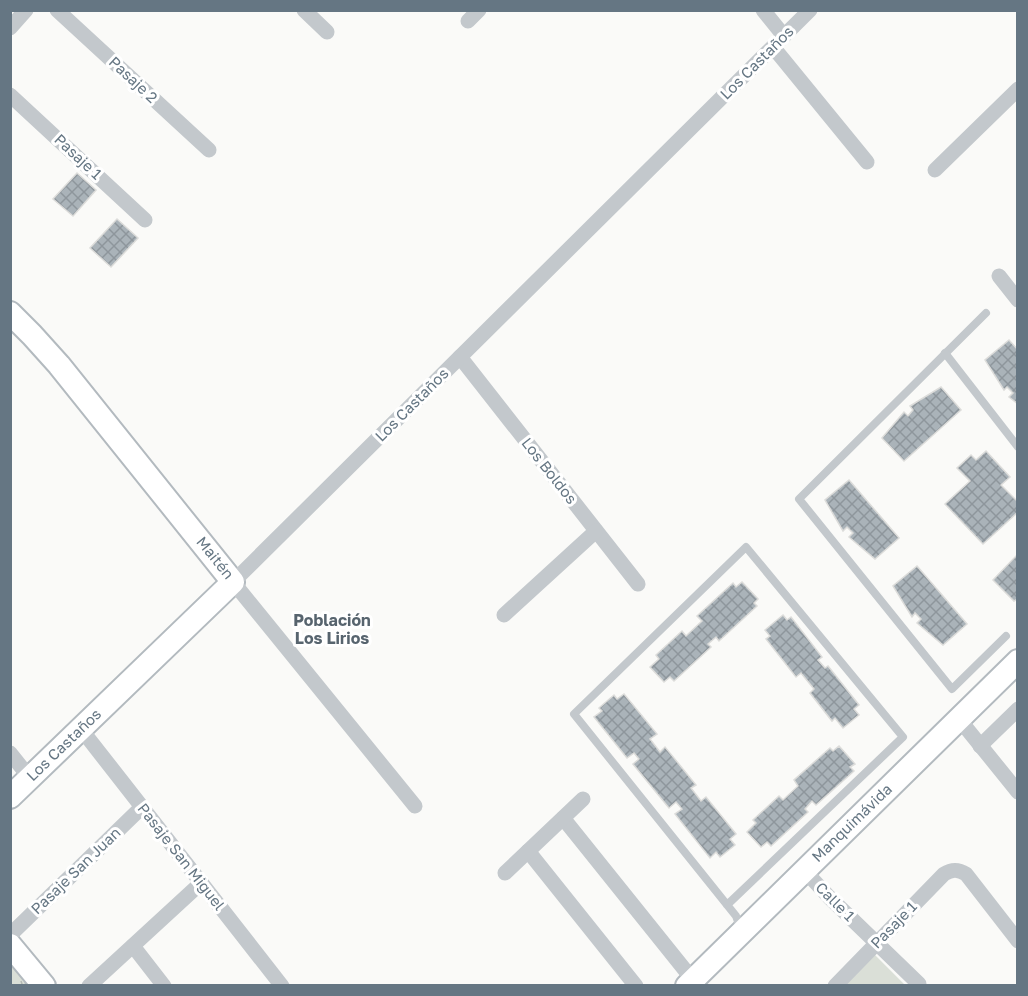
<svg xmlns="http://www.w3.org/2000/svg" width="1028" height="996" viewBox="0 0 1028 996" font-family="'Golos Text',sans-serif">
	<defs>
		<pattern id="park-tufts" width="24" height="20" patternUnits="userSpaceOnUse" patternTransform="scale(1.5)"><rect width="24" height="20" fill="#dadfd7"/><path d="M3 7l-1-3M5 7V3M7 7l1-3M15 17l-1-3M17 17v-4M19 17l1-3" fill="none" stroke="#b4b9b4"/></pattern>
		<pattern id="building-cross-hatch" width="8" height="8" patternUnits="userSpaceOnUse" patternTransform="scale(1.5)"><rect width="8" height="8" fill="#aab3b9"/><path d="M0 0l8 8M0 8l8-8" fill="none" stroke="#8e969c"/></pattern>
	</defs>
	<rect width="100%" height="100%" fill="#fafaf8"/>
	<path fill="#dadfd7" d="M875,955L905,985L843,986Z"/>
	<path fill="url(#park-tufts)" d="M11,963L29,985H11Z"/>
	<g fill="url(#building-cross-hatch)" stroke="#dcdcda" stroke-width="1.5">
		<path d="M77,173L96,190L73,216L53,199Z"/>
		<path d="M117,219L138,238L111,267L90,248Z"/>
		<path d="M1009,340L1018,350V404L1009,397L1013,393L1007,387L1004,390L985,360Z"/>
		<path d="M941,387L961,410L904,461L882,438L904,412L908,416L913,410L910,406Z"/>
		<path d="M986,451L1010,477L1001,485L1018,502V512L983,544L945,504L970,481L957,468L971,455L976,460Z"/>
		<path d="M849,480L899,538L875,559L849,537L853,533L847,527L843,531L825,500Z"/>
		<path d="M1018,554V599L1014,601L993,580Z"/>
		<path d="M917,566L967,624L943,645L917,623L921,619L915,613L912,617L893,586Z"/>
		<path d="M742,582L758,599L754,603L757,606L719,641L716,637L708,644L711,647L674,681L670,677L664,682L650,667L659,659L656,655L682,631L686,636L702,621L697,616L733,583L736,587Z"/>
		<path d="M783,615L787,620L791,617L822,657L818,660L825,668L828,666L859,705L854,709L859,715L843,728L835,718L832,721L810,693L814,689L801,673L796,677L766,639L770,636L765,630Z"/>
		<path d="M624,694L657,734L650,739L660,752L665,747L696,785L691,788L701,801L706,797L736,834L730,839L735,845L720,857L716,852L710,858L675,814L682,809L676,802L669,808L633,764L639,759L634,753L627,758L594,717L602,711L599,708L614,695L617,699Z"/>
		<path d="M839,746L855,764L850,767L854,771L816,805L812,801L805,809L808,812L771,846L767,842L761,847L747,832L756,823L753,820L779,796L783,800L798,786L794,780L830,748L833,751Z"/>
	</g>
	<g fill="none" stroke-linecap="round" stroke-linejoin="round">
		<defs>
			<g id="secondary">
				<path d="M10,313L32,335L59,365L233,582L10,797"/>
				<path d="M10,945L44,986"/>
				<path d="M687,986L1018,661"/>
			</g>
		</defs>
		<use href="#secondary" stroke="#b3babf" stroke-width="26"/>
		<g stroke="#c3c8cc" stroke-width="8">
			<path d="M986,313L799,499L952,689L1006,636"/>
			<path d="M945,353L1018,447"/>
			<path d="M727,905L903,737L746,547L574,714L736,916L741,930"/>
		</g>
		<g stroke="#c3c8cc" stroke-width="15">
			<path d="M57,10L209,150"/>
			<path d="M304,10L327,32"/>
			<path d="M763,10L784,36"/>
			<path d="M468,21L479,10"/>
			<path d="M10,28L26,10"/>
			<path d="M773,47L867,162"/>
			<path d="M10,95L145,220"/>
			<path d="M935,170L1018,89"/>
			<path d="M999,276L1018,300"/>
			<path d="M460,357L638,584"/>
			<path d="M504,615L596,531"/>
			<path d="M959,719L1018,792"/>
			<path d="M81,729L282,986"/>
			<path d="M980,746L1018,709"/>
			<path d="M10,753L30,778"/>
			<path d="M415,806L233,582L810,10"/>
			<path d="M563,818L693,980"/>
			<path d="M528,851L636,986"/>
			<path d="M804,870L829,897L919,984"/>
			<path d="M505,873L583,799"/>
			<path d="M10,935L142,807"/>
			<path d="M133,946L164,986"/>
			<path d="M89,986L201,883"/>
			<path d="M835,986L944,874C952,869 958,869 966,874L1018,941"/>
		</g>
		<use href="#secondary" stroke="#fff" stroke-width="22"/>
	</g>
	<g text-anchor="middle" stroke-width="6" stroke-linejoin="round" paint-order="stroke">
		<g font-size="15" fill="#657683" stroke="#fff">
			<text transform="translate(757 63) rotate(-45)" y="5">Los Castaños</text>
			<text transform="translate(133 80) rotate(43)" y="5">Pasaje 2</text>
			<text transform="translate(78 157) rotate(43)" y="5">Pasaje 1</text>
			<text transform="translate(412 405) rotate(-45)" y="5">Los Castaños</text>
			<text transform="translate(549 471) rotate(52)" y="5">Los Boldos</text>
			<text transform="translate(215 558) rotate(51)" y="5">Maitén</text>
			<text transform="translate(64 745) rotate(-44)" y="5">Los Castaños</text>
			<text transform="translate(852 823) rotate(-44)" y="5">Manquimávida</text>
			<text transform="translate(181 857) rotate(52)" y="5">Pasaje San Miguel</text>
			<text transform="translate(76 871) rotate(-44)" y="5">Pasaje San Juan</text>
			<text transform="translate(835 902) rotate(45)" y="5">Calle 1</text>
			<text transform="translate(894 925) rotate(-46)" y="5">Pasaje 1</text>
		</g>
		<g font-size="16" font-weight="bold" fill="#57646e" stroke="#fff">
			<text x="332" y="626">Población<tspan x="332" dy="18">Los Lirios</tspan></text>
		</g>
	</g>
	<rect width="1028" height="996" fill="none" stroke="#657683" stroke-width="24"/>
</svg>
